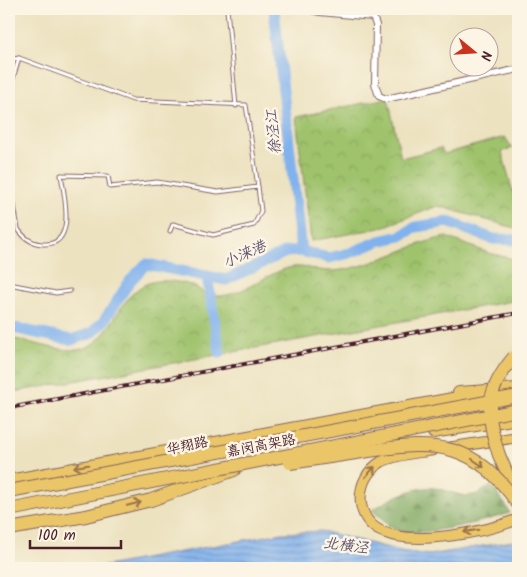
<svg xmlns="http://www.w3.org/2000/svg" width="527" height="577" viewBox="0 0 527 577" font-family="Kalam,'LXGW WenKai TC',sans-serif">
	<defs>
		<pattern id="forest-firs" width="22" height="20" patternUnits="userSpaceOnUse" patternTransform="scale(1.25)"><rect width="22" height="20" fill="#7fa860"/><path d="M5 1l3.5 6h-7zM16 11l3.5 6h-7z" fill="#6a884f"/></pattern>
		<pattern id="park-crowns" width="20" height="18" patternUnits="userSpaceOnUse" patternTransform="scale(1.25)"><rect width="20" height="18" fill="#9fc26c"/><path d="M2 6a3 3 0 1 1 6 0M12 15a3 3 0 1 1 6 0" fill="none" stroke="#8aa65e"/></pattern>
		<pattern id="water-rules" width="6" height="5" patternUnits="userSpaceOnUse" patternTransform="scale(1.25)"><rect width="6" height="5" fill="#82b2ed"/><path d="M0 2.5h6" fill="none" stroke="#6c90c0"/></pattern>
	</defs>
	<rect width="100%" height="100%" fill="#fcf5e5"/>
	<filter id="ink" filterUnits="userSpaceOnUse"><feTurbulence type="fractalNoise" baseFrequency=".02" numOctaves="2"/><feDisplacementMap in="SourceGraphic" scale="10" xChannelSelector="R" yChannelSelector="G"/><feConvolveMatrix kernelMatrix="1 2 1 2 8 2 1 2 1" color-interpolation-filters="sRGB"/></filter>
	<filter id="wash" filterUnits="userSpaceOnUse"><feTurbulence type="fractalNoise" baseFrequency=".0096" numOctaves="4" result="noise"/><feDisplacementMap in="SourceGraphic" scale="20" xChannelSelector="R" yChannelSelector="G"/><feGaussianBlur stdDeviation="1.12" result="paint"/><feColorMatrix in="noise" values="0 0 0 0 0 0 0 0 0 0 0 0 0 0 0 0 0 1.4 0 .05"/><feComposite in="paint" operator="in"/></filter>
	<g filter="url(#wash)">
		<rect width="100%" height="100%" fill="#ece2c0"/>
		<path fill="url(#forest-firs)" stroke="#646446" d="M491,486L505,504L510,513C486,521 419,538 396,530C388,527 379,516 372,510C390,499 413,486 434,488C447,489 460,498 473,495C479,494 485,489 491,486Z"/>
		<g fill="url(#park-crowns)" stroke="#74704c">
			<path d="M388,98L401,158L441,148L444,154L505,137L512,148L502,152L518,211V229L438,206L380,228L311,241L296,117Z"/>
			<path d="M446,237L489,253L518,260V300L9,393V338C30,341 55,351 76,350C112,348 117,290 152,282C162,279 183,282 193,286C202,290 206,297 217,296C242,296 264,275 288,268C303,264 318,272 333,271C372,268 408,244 446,237Z"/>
		</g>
		<path fill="url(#water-rules)" stroke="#66688c" d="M321,531L401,551L429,555L518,540V568H95L282,533Z"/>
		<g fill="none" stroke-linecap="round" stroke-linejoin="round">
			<g stroke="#82b2ed" stroke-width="11">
				<path d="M274,9L301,251"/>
				<path d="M207,276L220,353"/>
				<path d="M9,327L71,340L92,333L104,321L130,281L146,264L226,280L286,252L301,251L329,258L350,253L379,241L401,236L416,227L448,222L493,239L518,240"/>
			</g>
		</g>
	</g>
	<g filter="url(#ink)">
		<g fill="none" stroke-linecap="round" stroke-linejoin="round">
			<defs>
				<g id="lane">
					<path d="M227,9L236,106"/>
					<path d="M9,60L19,58L133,100L246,105L258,187"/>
					<path d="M9,92L19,58"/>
					<path d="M9,175L18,229C24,238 33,244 44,244C77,246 64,194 61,175L108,176L110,187L157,182L218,192L258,187L261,211L254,225L213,235L173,224L170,231"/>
					<path d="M9,284L56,293L70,291"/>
				</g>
				<path id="street" d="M308,9L320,12L373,17L376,25L375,84L379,96L386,99L518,69"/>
				<g id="primary">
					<path d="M433,433L518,419"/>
					<path d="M447,448L518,437"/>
					<path d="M433,450C416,453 396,454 381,462C354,478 353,520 383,532C415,546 487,532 518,519"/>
				</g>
				<g id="highway">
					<path d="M459,393L518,389"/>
					<path d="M499,455L518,500"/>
					<path d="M9,481L469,396"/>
					<path d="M9,529L86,516L151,500L234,470"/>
				</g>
			</defs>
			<use href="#lane" stroke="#83635f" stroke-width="5"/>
			<use href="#street" stroke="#83635f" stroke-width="8"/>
			<use href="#primary" stroke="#83635f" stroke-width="12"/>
			<use href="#highway" stroke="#83635f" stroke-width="14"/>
			<use href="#lane" stroke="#fff" stroke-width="3"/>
			<use href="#street" stroke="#fff" stroke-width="6"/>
			<use href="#primary" stroke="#ebc669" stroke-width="10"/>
			<use href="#highway" stroke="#ebc669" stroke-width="12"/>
			<defs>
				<path id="rail" d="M9,408L518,313"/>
			</defs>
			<use href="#rail" stroke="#4a1f2b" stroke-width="4"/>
			<use href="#rail" stroke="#fcf5e5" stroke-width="2" stroke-dasharray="5.5" stroke-linecap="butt"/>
			<defs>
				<g id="highway-bridge">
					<path d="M499,455C485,414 485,391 514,357"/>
					<path d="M290,463C316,459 343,455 369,451C438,440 475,443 518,504"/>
					<path d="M9,491L518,396"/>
					<path d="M9,510L518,410"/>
				</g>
			</defs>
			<use href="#highway-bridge" stroke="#83635f" stroke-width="14" stroke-linecap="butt"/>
			<use href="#highway-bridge" stroke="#ebc669" stroke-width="12"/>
		</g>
		<defs><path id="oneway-shaft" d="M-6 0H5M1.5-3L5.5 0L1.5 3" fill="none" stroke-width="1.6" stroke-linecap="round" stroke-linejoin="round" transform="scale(1.25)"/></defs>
		<g stroke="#9a724a">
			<use href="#oneway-shaft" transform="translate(478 463) rotate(35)"/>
			<use href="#oneway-shaft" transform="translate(81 466) rotate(170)"/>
			<use href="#oneway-shaft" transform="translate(370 472) rotate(-48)"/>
			<use href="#oneway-shaft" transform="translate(134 504) rotate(-14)"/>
			<use href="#oneway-shaft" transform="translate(471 531) rotate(170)"/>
		</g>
	</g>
	<g text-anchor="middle" stroke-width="5" stroke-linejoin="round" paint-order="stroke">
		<g font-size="14" fill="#4a1f2b" stroke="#fcf5e5">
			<text transform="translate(187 445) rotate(-12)" y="5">华翔路</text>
			<text transform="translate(261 445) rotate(-11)" y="5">嘉闵高架路</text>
		</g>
		<g font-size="15" font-style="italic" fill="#5e526f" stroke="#fcf5e5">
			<text transform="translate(273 132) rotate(-96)" y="5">徐泾江</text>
			<text transform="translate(244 254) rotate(-24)" y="5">小涞港</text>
			<text transform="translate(346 545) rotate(7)" y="5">北横泾</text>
		</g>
	</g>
	<rect width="527" height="577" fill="none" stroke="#fcf5e5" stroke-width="30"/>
	<g transform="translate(474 52) rotate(108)"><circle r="24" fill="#fcf5e5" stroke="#b59f9b"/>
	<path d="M0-4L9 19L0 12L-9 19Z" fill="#c8321e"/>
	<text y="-8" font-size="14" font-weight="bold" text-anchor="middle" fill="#4a1f2b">N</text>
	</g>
	<path d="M30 540v8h91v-8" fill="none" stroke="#4a1f2b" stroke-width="2.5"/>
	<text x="38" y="540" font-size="15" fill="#4a1f2b" stroke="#fcf5e5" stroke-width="4" paint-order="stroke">100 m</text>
</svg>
